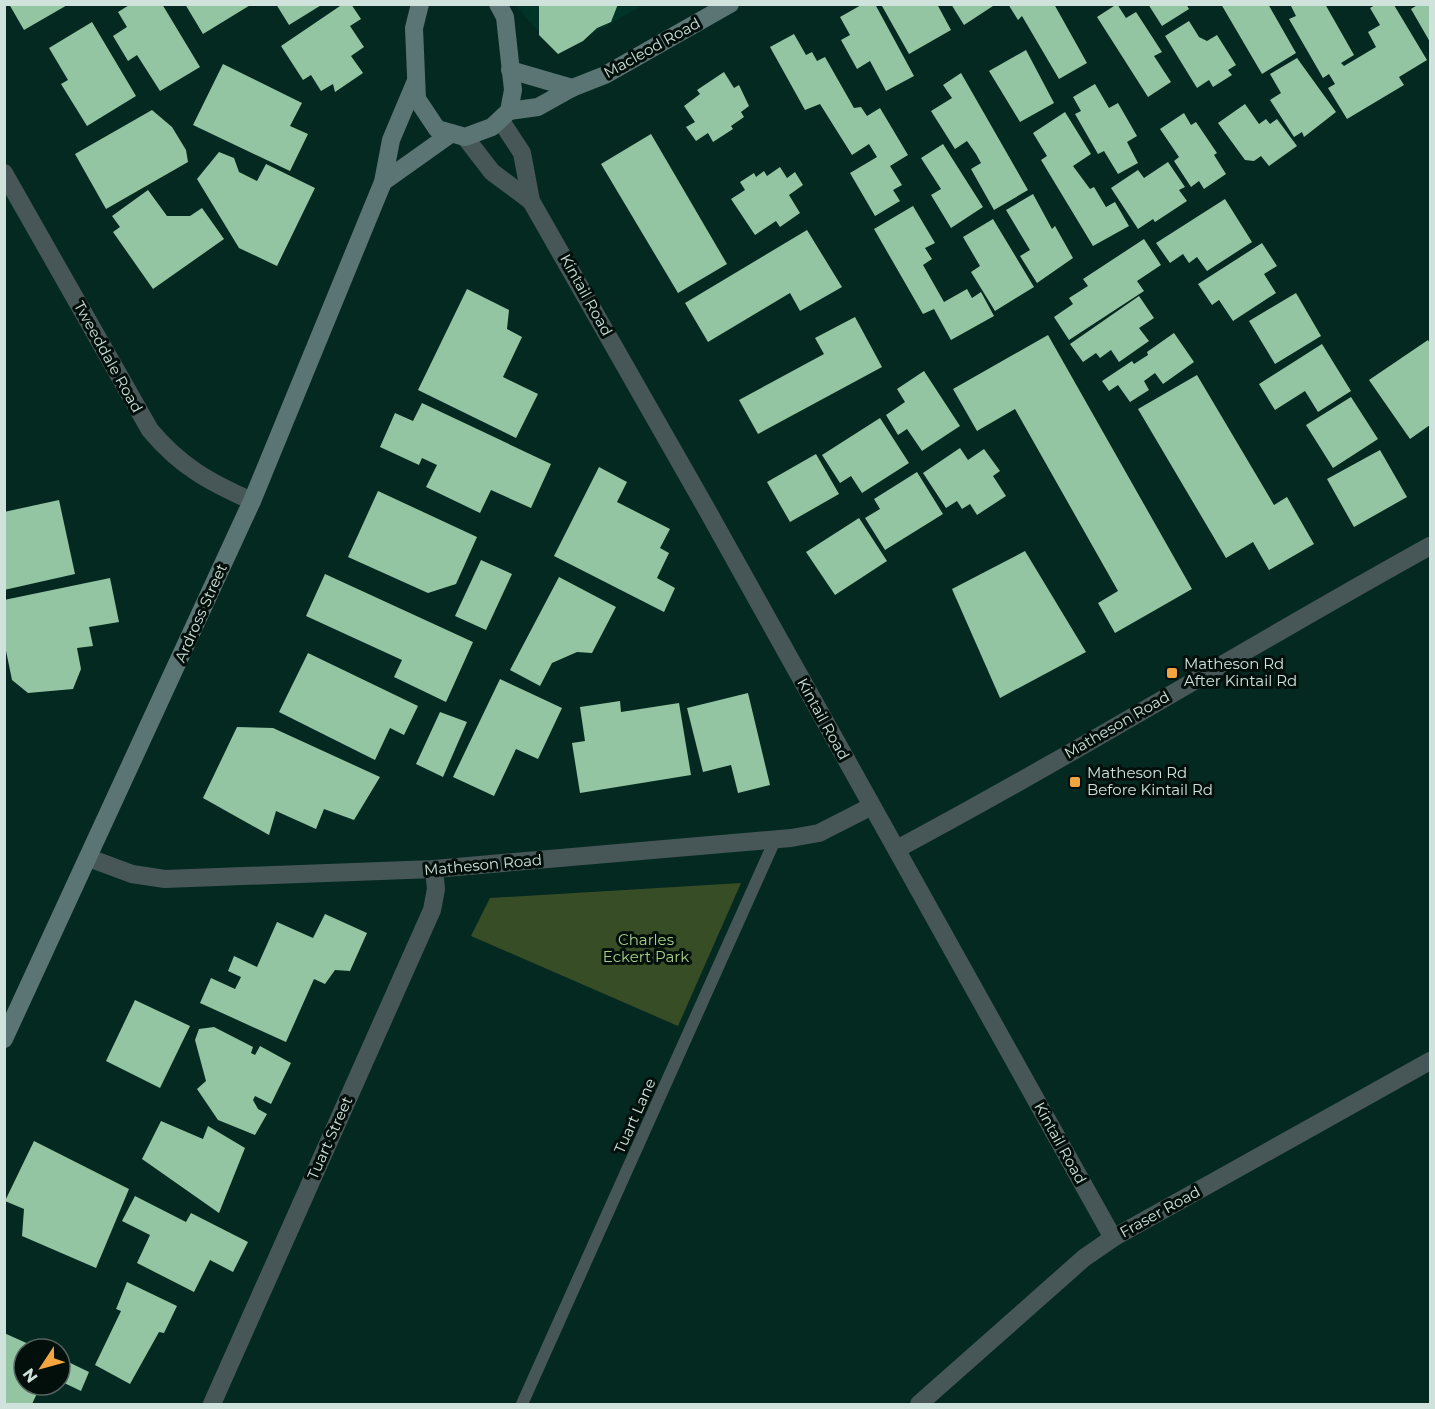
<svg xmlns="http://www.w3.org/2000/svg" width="1435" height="1409" viewBox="0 0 1435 1409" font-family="Montserrat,sans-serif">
	<rect width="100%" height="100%" fill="#042921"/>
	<path fill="#013429" d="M515,5H643L558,53Z"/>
	<path fill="#374d25" d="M741,883L678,1026L471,936L490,898Z"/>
	<g fill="#94c5a2">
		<path d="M9,4H69L24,30Z"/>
		<path d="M131,4H162L200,67L160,91L137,55L128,61L113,36L127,27L118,12Z"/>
		<path d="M185,4H252L203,34Z"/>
		<path d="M276,4H323L289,25Z"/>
		<path d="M343,4H351L361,19L350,26L364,47L351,56L363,73L335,92L333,84L321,91L311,75L303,80L281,46Z"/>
		<path d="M539,4H618L611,22L597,28L583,41L558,54L539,35Z"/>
		<path d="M863,4H875L914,76L886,91L870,61L857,69L841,40L850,35L840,17Z"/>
		<path d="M885,4H937L951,30L909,54L882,6Z"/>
		<path d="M951,4H996L964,25Z"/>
		<path d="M1008,4H1054L1087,63L1059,79L1022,16L1018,20Z"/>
		<path d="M1117,4L1126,18L1136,12L1162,52L1154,56L1171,82L1148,97L1097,17Z"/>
		<path d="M1148,4H1186L1189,9L1162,26Z"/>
		<path d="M1221,4H1268L1296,53L1262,74Z"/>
		<path d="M1290,4H1325L1354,55L1341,63L1344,66L1376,47L1368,32L1380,25L1370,8L1375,5H1394L1427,60L1399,77L1404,85L1347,119L1328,88L1335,84L1329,74L1323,78L1289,19L1296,16Z"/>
		<path d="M1419,4H1430V42L1411,9Z"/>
		<path d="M1189,21L1199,37L1207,41L1217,35L1236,65L1228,70L1232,75L1213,87L1209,80L1197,88L1165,36Z"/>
		<path d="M92,22L136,96L87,126L61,84L68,80L49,48Z"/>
		<path d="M794,34L806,55L812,52L817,61L825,57L854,108L861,107L867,116L880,108L908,155L890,166L902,185L893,190L900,201L875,216L850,173L877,157L869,144L852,155L820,104L805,110L770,47Z"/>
		<path d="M1026,50L1054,103L1020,122L989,71Z"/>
		<path d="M1297,58L1336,112L1304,137L1302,132L1294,137L1270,100L1281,93L1270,74Z"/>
		<path d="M223,64L302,103L290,126L308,134L290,171L193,125Z"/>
		<path d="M724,72L734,88L739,85L749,106L741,112L744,117L731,126L733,129L713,142L708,133L696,141L686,127L695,122L684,106L700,94L697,90Z"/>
		<path d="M961,73L1028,190L994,210L971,169L981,163L976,154L967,141L955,149L931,111L952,98L943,85Z"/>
		<path d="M1095,84L1109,108L1118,103L1137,136L1127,142L1138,163L1118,174L1104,151L1098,154L1075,114L1081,111L1073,97Z"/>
		<path d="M1245,104L1259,124L1266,119L1270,124L1277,119L1297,146L1269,166L1261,156L1254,161L1245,160L1218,123Z"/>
		<path d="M152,110L172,127L186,150L188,162L106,209L75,154Z"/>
		<path d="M1065,112L1091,154L1073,166L1090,189L1094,187L1106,207L1115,202L1129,226L1093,246L1041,160L1047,156L1033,133Z"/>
		<path d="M1184,113L1191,125L1196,122L1217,153L1214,155L1226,174L1204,189L1199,181L1191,187L1174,161L1179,157L1160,129Z"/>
		<path d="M651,134L727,264L678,293L601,164Z"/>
		<path d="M943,144L983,207L951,228L931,195L941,189L921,158Z"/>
		<path d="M219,152L234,158L239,172L257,181L266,164L315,188L277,266L239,248L197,179Z"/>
		<path d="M1168,162L1185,187L1179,190L1187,201L1155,222L1153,219L1138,229L1111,188L1138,170L1144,178Z"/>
		<path d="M780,167L787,178L795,172L803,185L789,195L800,213L780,227L776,221L755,235L731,199L745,190L740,182L754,173L756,177L764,171L767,176Z"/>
		<path d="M148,190L167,216H190L202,208L224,239L153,289L113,232L120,227L112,216Z"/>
		<path d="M1033,194L1052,229L1055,226L1073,258L1037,283L1020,256L1030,250L1006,210Z"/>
		<path d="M1225,199L1252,242L1207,271L1197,257L1189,263L1183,254L1170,263L1156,243Z"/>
		<path d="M913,206L935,243L925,248L932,259L923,265L944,302L967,289L972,298L981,292L994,316L951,340L934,309L923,314L874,229Z"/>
		<path d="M993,219L1034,287L995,311L971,272L980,266L963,237Z"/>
		<path d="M807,230L842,287L800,311L790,293L708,342L685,303Z"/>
		<path d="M1144,239L1161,265L1137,281L1144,291L1069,340L1054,317L1073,304L1069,298L1088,286L1083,279Z"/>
		<path d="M1262,243L1277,266L1264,274L1276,293L1233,321L1219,300L1212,305L1198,284Z"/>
		<path d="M467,289L509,310L507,329L522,337L503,377L538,394L516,438L418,390Z"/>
		<path d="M1296,293L1321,336L1275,364L1249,321Z"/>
		<path d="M1139,296L1154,318L1139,328L1149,341L1119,362L1111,350L1100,358L1096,353L1083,362L1070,344Z"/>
		<path d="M855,317L882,367L758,434L739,400L824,354L815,338Z"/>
		<path d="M1174,333L1194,362L1163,384L1155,373L1144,381L1149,390L1130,402L1118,385L1109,391L1102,381L1132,361L1134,364L1148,355L1147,352Z"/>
		<path d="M1048,335L1192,589L1115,633L1098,603L1118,591L1015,409L977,431L953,389Z"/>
		<path d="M1428,340L1430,344V425L1410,439L1369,380Z"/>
		<path d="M1322,344L1351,391L1318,412L1305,391L1275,410L1259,384Z"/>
		<path d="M924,371L960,426L922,451L907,429L898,435L886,415L905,402L897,389Z"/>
		<path d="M1197,375L1274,505L1287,497L1314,544L1269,570L1253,542L1226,558L1138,409Z"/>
		<path d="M1351,397L1378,439L1333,468L1306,425Z"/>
		<path d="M422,403L551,464L531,508L491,490L480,513L426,487L437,465L422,458L419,465L380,447L395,413L413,421Z"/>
		<path d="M880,418L909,463L862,493L851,476L840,483L822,455Z"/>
		<path d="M960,448L968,460L984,449L1000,471L993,476L1006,496L977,515L970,504L962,509L957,501L946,508L923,473Z"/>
		<path d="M1380,450L1407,497L1354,527L1327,479Z"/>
		<path d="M816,454L839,494L790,522L767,482Z"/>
		<path d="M599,467L627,482L617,502L670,529L660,548L669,553L657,578L675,588L664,612L554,556Z"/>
		<path d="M917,472L943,514L885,550L865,518L880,509L874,499Z"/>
		<path d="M378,491L477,537L456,584L428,593L348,557Z"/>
		<path d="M59,500L75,574L4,590V512Z"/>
		<path d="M859,518L887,561L835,595L806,552Z"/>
		<path d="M1025,551L1086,652L1000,698L952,589Z"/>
		<path d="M481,560L512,574L486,630L455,616Z"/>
		<path d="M325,574L473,642L446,702L394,677L402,660L306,616Z"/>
		<path d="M559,577L616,607L592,653L577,652L552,663L540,686L510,670Z"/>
		<path d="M110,578L119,622L89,627L93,646L77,648L81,669L73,689L28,693L12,680L4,641V600Z"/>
		<path d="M308,653L418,706L404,735L390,728L375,760L279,712Z"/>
		<path d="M500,679L562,708L538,759L516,749L494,796L453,777Z"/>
		<path d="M748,693L770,785L738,793L731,765L703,772L687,708Z"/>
		<path d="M620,701L621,712L679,703L691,775L580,793L572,743L585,741L580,707Z"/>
		<path d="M440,712L467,722L443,777L416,764Z"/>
		<path d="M237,727L273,728L380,777L354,820L324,809L316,829L276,811L269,835L203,798Z"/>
		<path d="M325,914L367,933L350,971L335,970L325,984L314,979L286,1042L200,1003L211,978L235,989L241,977L228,971L234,956L257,967L277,922L313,938Z"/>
		<path d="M135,1000L190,1026L160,1088L106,1061Z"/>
		<path d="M214,1027L253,1047L251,1053L255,1055L260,1046L291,1063L271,1104L255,1096L253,1100L258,1109L267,1114L255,1135L218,1120L197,1089L206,1081L195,1040L199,1029Z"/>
		<path d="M161,1121L203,1139L208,1126L245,1148L219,1213L142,1159Z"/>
		<path d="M34,1141L129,1189L96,1268L22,1236L24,1209L5,1201Z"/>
		<path d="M135,1196L186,1222L191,1213L248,1242L233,1272L210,1260L194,1292L137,1263L150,1235L122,1221Z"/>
		<path d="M127,1282L177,1306L164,1333L159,1332L130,1384L95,1365L121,1311L116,1309Z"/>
		<path d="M4,1333L40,1349H24V1385H41L32,1404H4Z"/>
		<path d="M60,1358L89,1372L81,1391L60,1381Z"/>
	</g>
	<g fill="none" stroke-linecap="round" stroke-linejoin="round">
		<path stroke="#475757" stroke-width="12" d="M522,1404L775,840"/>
		<g stroke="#475757" stroke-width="18">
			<path d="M501,121L522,153L531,201L706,508L1113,1238"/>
			<path d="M465,137L492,172L531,201"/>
			<path d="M4,173L150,430C180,466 209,482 252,501"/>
			<path d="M897,849C1077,753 1251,645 1430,546"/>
			<path d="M89,858L132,874L165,879L434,869L791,838L819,833L872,806"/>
			<path d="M212,1404L432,910L436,889L434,869"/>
			<path d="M919,1404L1084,1258L1113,1238L1430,1061"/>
		</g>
		<g stroke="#5b7474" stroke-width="18">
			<path d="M420,4L414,28L417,99L437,129L465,137L492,127L509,111L513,90L505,17L498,4"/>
			<path d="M510,70L572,88"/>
			<path d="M509,111L538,107L572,88L605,75L730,4"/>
			<path d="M383,182L452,133"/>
			<path d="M4,1039L252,501L383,182L391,140L415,83"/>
		</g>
	</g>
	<g fill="#f2a541" stroke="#030f0b" stroke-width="2">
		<rect x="1166" y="667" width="12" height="12" rx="3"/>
		<rect x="1069" y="776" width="12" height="12" rx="3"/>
	</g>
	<g text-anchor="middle" stroke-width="6" stroke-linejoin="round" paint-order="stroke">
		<g font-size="15" fill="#cfe2dc" stroke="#030f0b">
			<text transform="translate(652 48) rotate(-29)" y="5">Macleod Road</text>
			<text transform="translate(586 295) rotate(61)" y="5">Kintail Road</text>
			<text transform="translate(108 357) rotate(61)" y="5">Tweeddale Road</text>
			<text transform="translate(201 613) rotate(-66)" y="5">Ardross Street</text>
			<text transform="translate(823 719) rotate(61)" y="5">Kintail Road</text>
			<text transform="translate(1117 725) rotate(-30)" y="5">Matheson Road</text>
			<text transform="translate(483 865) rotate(-5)" y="5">Matheson Road</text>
			<text transform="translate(635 1116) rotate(-66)" y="5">Tuart Lane</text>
			<text transform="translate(330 1138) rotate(-66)" y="5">Tuart Street</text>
			<text transform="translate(1060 1143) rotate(61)" y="5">Kintail Road</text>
			<text transform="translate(1160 1212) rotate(-29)" y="5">Fraser Road</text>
		</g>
		<g font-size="15" fill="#cfe2dc" stroke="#030f0b" text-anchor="start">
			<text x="1184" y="669">Matheson Rd<tspan x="1184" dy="17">After Kintail Rd</tspan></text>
			<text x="1087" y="778">Matheson Rd<tspan x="1087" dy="17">Before Kintail Rd</tspan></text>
		</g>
		<g font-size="15" fill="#aad18b" stroke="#030f0b">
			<text x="646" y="945">Charles<tspan x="646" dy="17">Eckert Park</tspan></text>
		</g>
	</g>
	<rect width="1435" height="1409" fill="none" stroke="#cfe2dc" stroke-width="12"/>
	<g transform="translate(42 1367) rotate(234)"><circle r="28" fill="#030f0b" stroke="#55635f" stroke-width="1.5"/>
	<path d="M0-4.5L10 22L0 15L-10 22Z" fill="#f2a541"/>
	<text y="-9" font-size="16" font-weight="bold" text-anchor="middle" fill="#cfe2dc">N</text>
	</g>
</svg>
